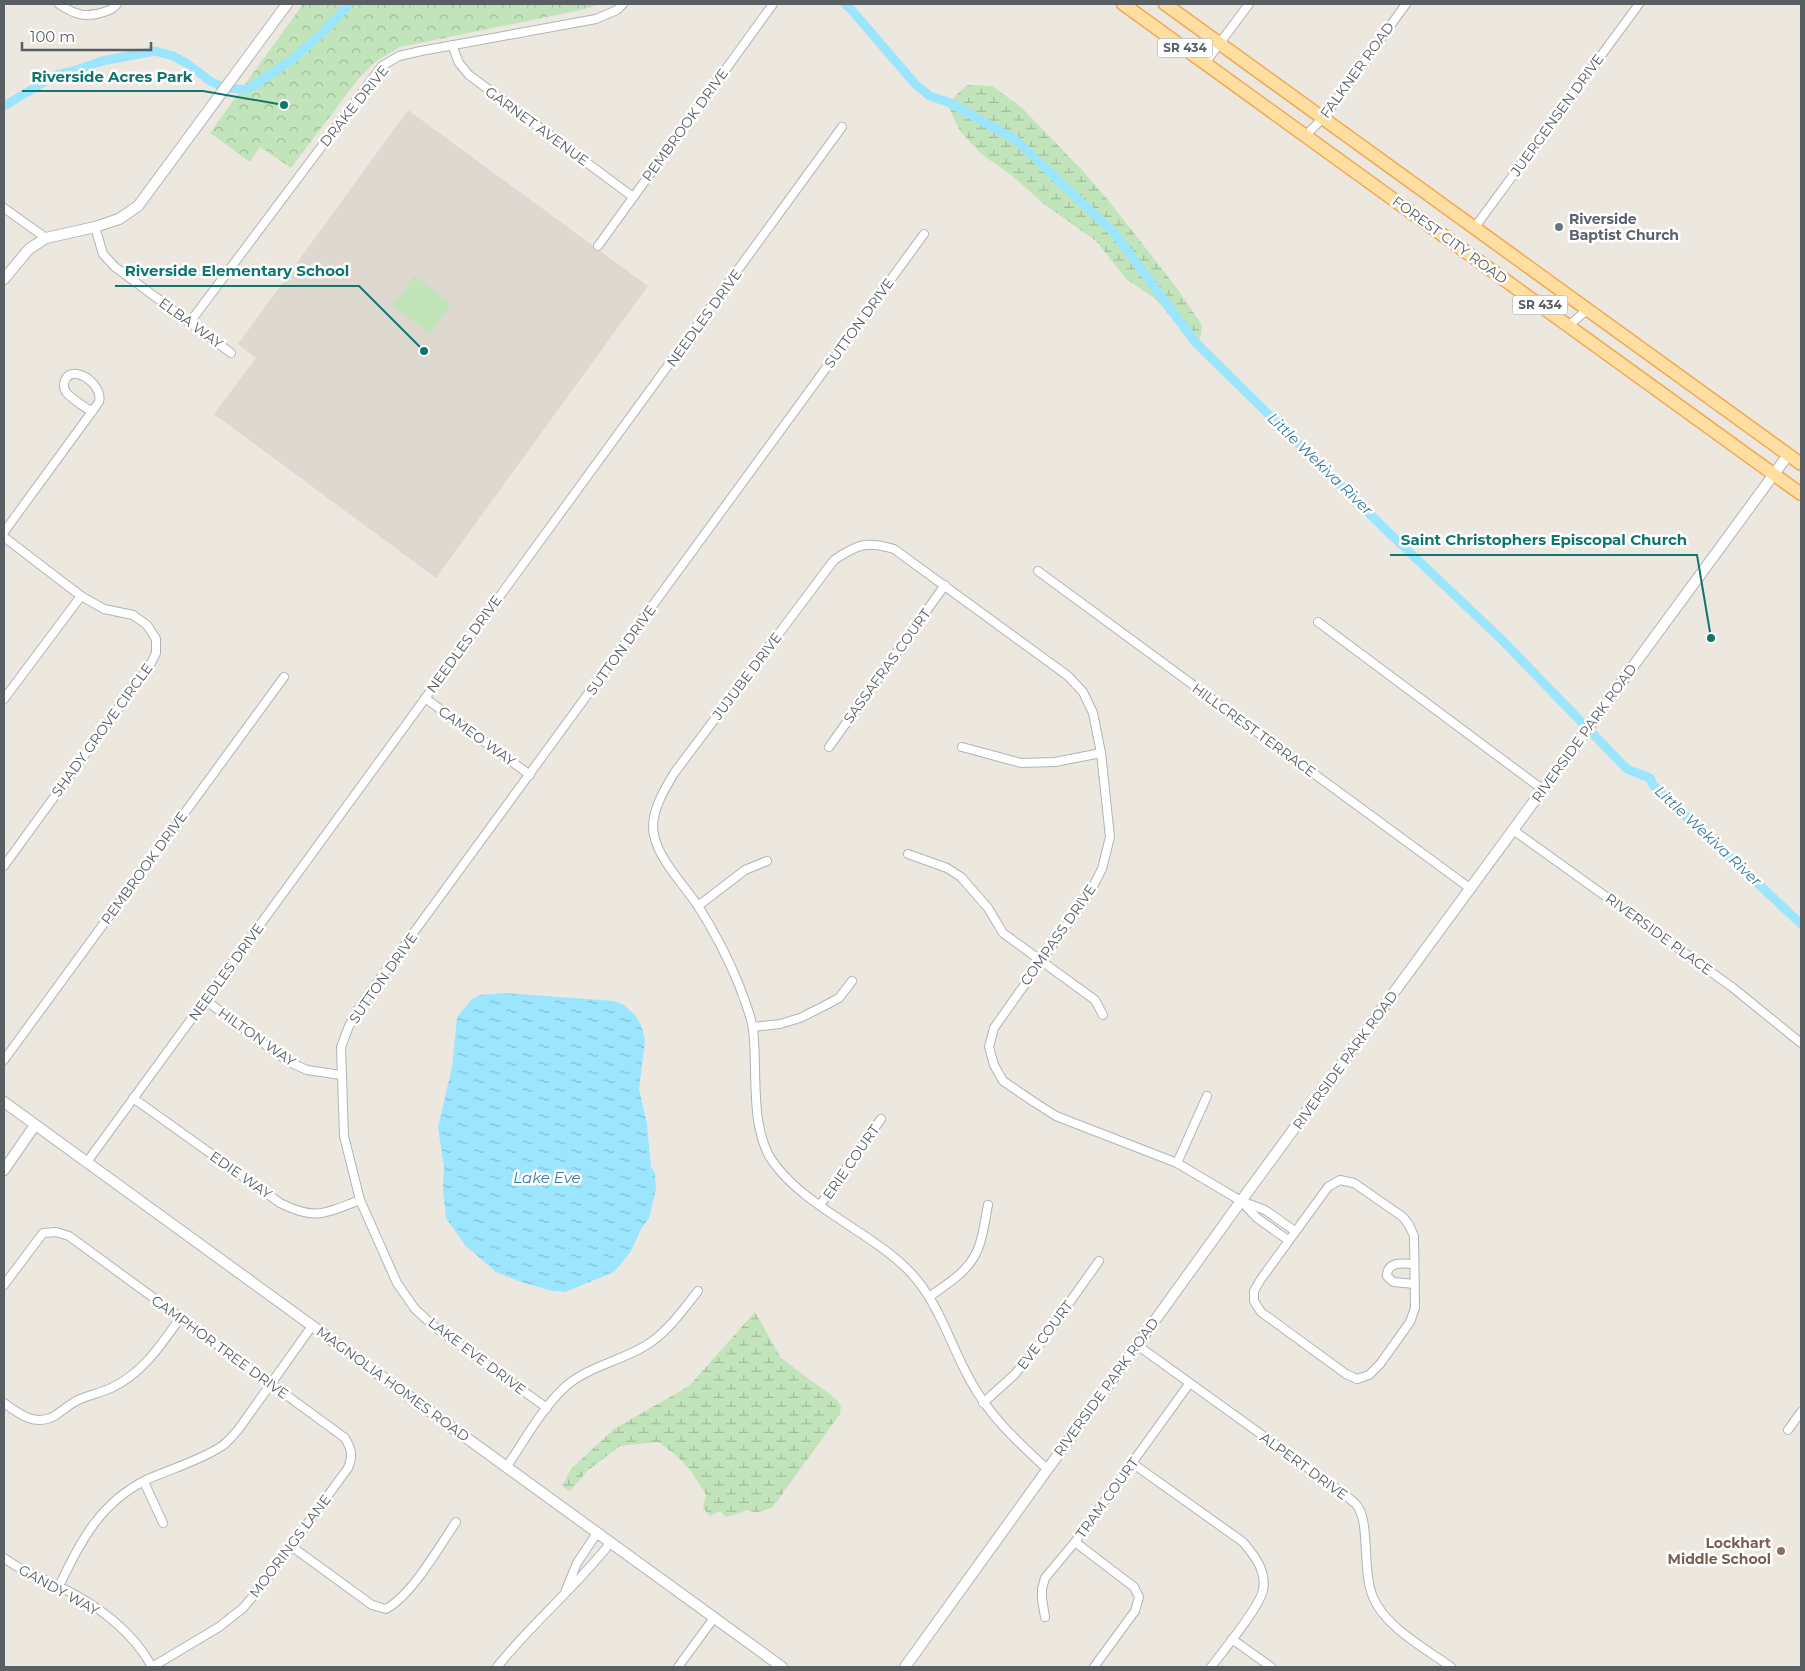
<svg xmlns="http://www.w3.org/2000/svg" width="1805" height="1671" viewBox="0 0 1805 1671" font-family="Montserrat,sans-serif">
	<defs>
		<pattern id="wetland-marsh" width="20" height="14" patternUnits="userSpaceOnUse" patternTransform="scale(1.25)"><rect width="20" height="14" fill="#c2e4bb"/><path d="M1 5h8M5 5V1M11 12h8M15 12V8" fill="none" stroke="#a0bc9b"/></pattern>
		<pattern id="park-crowns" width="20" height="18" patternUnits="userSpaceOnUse" patternTransform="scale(1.25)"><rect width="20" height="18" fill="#c2e4bb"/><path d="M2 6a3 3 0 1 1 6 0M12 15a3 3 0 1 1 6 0" fill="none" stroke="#a0bc9b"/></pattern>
		<pattern id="water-ripples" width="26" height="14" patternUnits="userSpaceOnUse" patternTransform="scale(1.25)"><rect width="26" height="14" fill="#9ce5ff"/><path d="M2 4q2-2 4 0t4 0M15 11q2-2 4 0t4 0" fill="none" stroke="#82bdd2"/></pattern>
	</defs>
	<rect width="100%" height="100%" fill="#ece7df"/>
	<path fill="#ded8d0" d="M408,110L648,286L436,578L214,414L256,358L238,344Z"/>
	<g fill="url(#wetland-marsh)">
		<path d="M967,85L992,86L1021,107L1083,171L1108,200L1176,287L1202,325L1201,335L1198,341L1195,342L1183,332L1156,299L1126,279L1096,241L1044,204L1010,174L981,154L960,131L948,106L953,98Z"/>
		<path d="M755,1312L781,1358L836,1399L841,1406L840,1414L773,1507C763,1511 756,1514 746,1510L740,1513L726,1517L720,1511L710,1516L703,1508L706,1495C691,1469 683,1459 658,1442L620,1446L587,1471L570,1491L562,1486L571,1469L614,1429L689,1386Z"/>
	</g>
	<path fill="url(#park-crowns)" d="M303,4H599L586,9L400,47L375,62L359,78L291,168L260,147L250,162L210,133Z"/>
	<path fill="#c2e4bb" d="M414,276L452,303L430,334L392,306Z"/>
	<path fill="url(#water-ripples)" d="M503,993L614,1001L624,1005L635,1015L641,1025L645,1040L639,1089L647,1124L651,1167L655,1173L656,1189L649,1218L641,1229L631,1251L614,1272L565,1292L553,1291L524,1283L496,1272L465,1245L446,1218L443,1190L444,1167L438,1127L452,1067L457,1017L472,999L480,995Z"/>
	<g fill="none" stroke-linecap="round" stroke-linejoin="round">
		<g stroke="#9ce5ff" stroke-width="9">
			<path d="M845,4L849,7L916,85L930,96L950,103L1016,140L1115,234L1195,342L1384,528L1502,640L1627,769L1650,778L1653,785L1801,924"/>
			<path d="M4,106L56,75L74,71L102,61L155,51L173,56L188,64L210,81L223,87L245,90L253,86L294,58L326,29L349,4"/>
		</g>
		<defs>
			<g id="minor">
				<path d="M59,4C75,15 85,18 104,12C110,10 113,9 117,4"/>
				<path d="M452,45L459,63L469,75L633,197"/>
				<path d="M1205,63L1249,4"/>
				<path d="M1306,135L1324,117L1406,4"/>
				<path d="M4,208L46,238"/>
				<path d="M95,227L103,254L115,267L231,353"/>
				<path d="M1475,227L1639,4"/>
				<path d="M598,246L773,4"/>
				<path d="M190,322L382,66L399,56L421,51L596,19L617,10L623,4"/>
				<path d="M1568,326L1588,309"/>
				<path d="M4,532L99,402C102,390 89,376 77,374C66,372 61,384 66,392C72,400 84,406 92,412"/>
				<path d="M4,537L81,596L104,609L133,615L147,625L156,639V653L150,665L4,866"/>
				<path d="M1038,571L1471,889"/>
				<path d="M1318,622L1542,789"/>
				<path d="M425,698L530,775"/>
				<path d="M4,699L81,596"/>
				<path d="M829,747L945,585"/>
				<path d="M962,747L1021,763L1055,762L1101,753"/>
				<path d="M1513,830L1732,987L1801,1043"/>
				<path d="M908,854L947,868L961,877L988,908L1003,933L1095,1000L1103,1015"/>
				<path d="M698,906L745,870L767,861"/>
				<path d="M205,1000L289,1062L307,1070L341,1075"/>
				<path d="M753,1027L780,1024L800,1018L824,1006L839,998L852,981"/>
				<path d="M4,1060L284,677"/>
				<path d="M133,1098L280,1203C316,1221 325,1213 360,1200"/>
				<path d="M87,1162L842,127"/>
				<path d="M1177,1163L1207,1096"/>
				<path d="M1340,1180L1354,1183L1403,1217L1409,1225L1414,1236L1415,1308L1410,1322L1380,1364L1369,1375L1357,1379L1346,1374L1261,1312L1254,1301V1291L1261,1279L1328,1187Z"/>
				<path d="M1243,1203L1257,1218L1288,1240"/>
				<path d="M820,1205L881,1119"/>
				<path d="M1414,1264C1403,1263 1387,1261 1387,1276L1393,1282L1415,1284"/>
				<path d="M4,1285L43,1233L56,1232L69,1236L345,1438C352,1450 353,1456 348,1468L261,1587L243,1608L219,1627L152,1667"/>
				<path d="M929,1297C947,1284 968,1272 977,1251C983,1239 985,1219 988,1205"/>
				<path d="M1137,1345L1347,1496C1350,1500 1356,1503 1358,1507C1370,1525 1362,1572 1373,1597C1385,1627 1426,1649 1451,1667"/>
				<path d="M4,1403C20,1415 36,1427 56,1415C63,1410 70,1404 78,1400C89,1395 100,1393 111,1388C142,1374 161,1345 180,1318"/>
				<path d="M983,1403L1014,1375L1037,1348L1099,1261"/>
				<path d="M547,1408L436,1328L415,1309L397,1283L360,1200L344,1136L341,1047L349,1026L360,1006L924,234"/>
				<path d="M1788,1430L1801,1412"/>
				<path d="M1132,1463L1243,1542C1254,1555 1267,1571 1263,1590C1260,1607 1223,1651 1211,1667"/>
				<path d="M507,1466C525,1440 542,1408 566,1386C588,1367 620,1361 645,1346C667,1333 682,1311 698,1291"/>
				<path d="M1047,1469C1017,1441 990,1417 970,1380C950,1344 939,1303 911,1273C872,1232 806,1208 773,1162C749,1128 758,1069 753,1029C751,1015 744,999 739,985C728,958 714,931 698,906C684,885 659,860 654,835C649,814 665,788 675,772L834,560C858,544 866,541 894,549L1068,676L1083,692L1093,713L1101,753L1110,837L1102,869L1090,892L994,1028L989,1047L994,1065L1003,1081L1034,1102L1056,1116L1177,1163L1241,1201L1265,1210L1295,1231"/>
				<path d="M144,1482L163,1523"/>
				<path d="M1075,1542L1134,1587L1139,1597L1135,1611L1094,1667"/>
				<path d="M291,1546L372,1605L386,1609C412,1595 439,1547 456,1522"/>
				<path d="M4,1558C21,1571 39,1577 58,1586C95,1603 133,1631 152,1667"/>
				<path d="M59,1586C81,1541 100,1502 148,1479C173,1468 199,1461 222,1446C228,1442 233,1435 238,1430L312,1326"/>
				<path d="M566,1590L577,1563L597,1533"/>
				<path d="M1045,1617L1042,1599V1589L1045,1578L1075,1542L1189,1384"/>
				<path d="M1232,1639L1271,1667"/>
				<path d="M497,1667C532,1623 576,1587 611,1542"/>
				<path d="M678,1667L714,1618"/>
			</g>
			<g id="tertiary">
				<path d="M4,279L29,249L46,238L95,227L119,219L138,206L287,4"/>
				<path d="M4,1102L782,1667"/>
				<path d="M4,1170L35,1125"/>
				<path d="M905,1667L1241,1201L1788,455"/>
			</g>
			<g id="primary">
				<path d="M1123,4L1801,494"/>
				<path d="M1165,4L1801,464"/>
			</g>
		</defs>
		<use href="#minor" stroke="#b0b4b8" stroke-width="10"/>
		<use href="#tertiary" stroke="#b0b4b8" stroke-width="12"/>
		<use href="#primary" stroke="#f2a952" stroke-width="15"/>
		<use href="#minor" stroke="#fff" stroke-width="8"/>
		<use href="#tertiary" stroke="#fff" stroke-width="10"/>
		<use href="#primary" stroke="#ffdfa1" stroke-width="12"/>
	</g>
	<circle fill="#6b7280" stroke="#fff" stroke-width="2" cx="1559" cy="227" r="5"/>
	<circle fill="#8d6e63" stroke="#fff" stroke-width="2" cx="1781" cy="1551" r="5"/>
	<g text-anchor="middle" stroke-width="5" stroke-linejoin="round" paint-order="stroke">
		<g fill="#fff" stroke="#8a8e90" stroke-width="1">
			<rect x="1157.5" y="38.5" width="55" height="19" rx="4"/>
			<rect x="1512.5" y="295.5" width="55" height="19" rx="4"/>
		</g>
		<g font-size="12" font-weight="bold" fill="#585e61">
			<text x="1185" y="52">SR 434</text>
			<text x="1540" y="309">SR 434</text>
		</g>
		<g font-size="14" fill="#585e61" stroke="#fff">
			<text transform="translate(1357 70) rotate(-54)" y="5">FALKNER ROAD</text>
			<text transform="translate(354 106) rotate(-51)" y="5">DRAKE DRIVE</text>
			<text transform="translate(1557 115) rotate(-54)" y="5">JUERGENSEN DRIVE</text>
			<text transform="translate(685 125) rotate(-54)" y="5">PEMBROOK DRIVE</text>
			<text transform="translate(537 126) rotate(36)" y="5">GARNET AVENUE</text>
			<text transform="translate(1450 240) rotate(36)" y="5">FOREST CITY ROAD</text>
			<text transform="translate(704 318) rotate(-54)" y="5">NEEDLES DRIVE</text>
			<text transform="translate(191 323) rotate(36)" y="5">ELBA WAY</text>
			<text transform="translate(859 323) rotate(-54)" y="5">SUTTON DRIVE</text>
			<text transform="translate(464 644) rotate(-54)" y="5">NEEDLES DRIVE</text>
			<text transform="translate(621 650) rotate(-54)" y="5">SUTTON DRIVE</text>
			<text transform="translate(887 666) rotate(-54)" y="5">SASSAFRAS COURT</text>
			<text transform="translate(747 676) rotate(-53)" y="5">JUJUBE DRIVE</text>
			<text transform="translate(102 730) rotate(-54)" y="5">SHADY GROVE CIRCLE</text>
			<text transform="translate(1254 730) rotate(36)" y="5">HILLCREST TERRACE</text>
			<text transform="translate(1584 733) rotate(-54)" y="5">RIVERSIDE PARK ROAD</text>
			<text transform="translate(477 736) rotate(36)" y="5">CAMEO WAY</text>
			<text transform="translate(144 868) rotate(-54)" y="5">PEMBROOK DRIVE</text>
			<text transform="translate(1659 934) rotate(36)" y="5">RIVERSIDE PLACE</text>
			<text transform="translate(1058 935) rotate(-55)" y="5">COMPASS DRIVE</text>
			<text transform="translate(226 972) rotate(-54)" y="5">NEEDLES DRIVE</text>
			<text transform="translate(383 978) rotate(-55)" y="5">SUTTON DRIVE</text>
			<text transform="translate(257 1037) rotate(35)" y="5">HILTON WAY</text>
			<text transform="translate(1345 1060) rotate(-54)" y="5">RIVERSIDE PARK ROAD</text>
			<text transform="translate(851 1162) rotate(-55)" y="5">ERIE COURT</text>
			<text transform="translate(241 1175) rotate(35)" y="5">EDIE WAY</text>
			<text transform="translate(1045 1335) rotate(-53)" y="5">EVE COURT</text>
			<text transform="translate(220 1347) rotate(36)" y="5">CAMPHOR TREE DRIVE</text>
			<text transform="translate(477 1356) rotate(37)" y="5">LAKE EVE DRIVE</text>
			<text transform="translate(393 1384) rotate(36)" y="5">MAGNOLIA HOMES ROAD</text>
			<text transform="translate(1106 1387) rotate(-54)" y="5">RIVERSIDE PARK ROAD</text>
			<text transform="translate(1304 1466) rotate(36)" y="5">ALPERT DRIVE</text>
			<text transform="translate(1107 1498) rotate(-54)" y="5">TRAM COURT</text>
			<text transform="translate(290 1546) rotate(-53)" y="5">MOORINGS LANE</text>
			<text transform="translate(59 1590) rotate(29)" y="5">GANDY WAY</text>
		</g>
		<g font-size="14" font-weight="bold" fill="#5b616d" stroke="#fff" text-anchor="start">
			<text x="1569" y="224">Riverside<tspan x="1569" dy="16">Baptist Church</tspan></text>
		</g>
		<g font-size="14" font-weight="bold" fill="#785e54" stroke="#fff" text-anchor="end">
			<text x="1771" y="1548">Lockhart<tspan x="1771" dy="16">Middle School</tspan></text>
		</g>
		<g font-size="15" font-style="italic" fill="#357b9f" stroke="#fff">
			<text transform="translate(1320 464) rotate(44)" y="5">Little Wekiva River</text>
			<text transform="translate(1708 836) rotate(43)" y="5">Little Wekiva River</text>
			<text x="547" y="1183">Lake Eve</text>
		</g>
	</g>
	<path fill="none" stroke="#0f766e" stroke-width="2" d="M284 105L203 91H22M424 351L359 286H115M1711 638L1697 555H1390"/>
	<g fill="#0f766e" stroke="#fff" stroke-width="2">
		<circle cx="284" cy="105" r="5"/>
		<circle cx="424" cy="351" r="5"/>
		<circle cx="1711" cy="638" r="5"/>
	</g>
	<g font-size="15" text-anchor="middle" font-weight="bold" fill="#0f766e" stroke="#fff" stroke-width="5" stroke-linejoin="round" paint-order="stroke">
		<text x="112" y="82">Riverside Acres Park</text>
		<text x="237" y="276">Riverside Elementary School</text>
		<text x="1544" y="545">Saint Christophers Episcopal Church</text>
	</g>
	<rect width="1805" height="1671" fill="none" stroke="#585e61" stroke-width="10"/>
	<path d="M22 42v8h129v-8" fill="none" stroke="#585e61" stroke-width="2.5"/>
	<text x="30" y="42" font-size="15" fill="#585e61" stroke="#ffffff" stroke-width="4" paint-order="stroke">100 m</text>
</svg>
